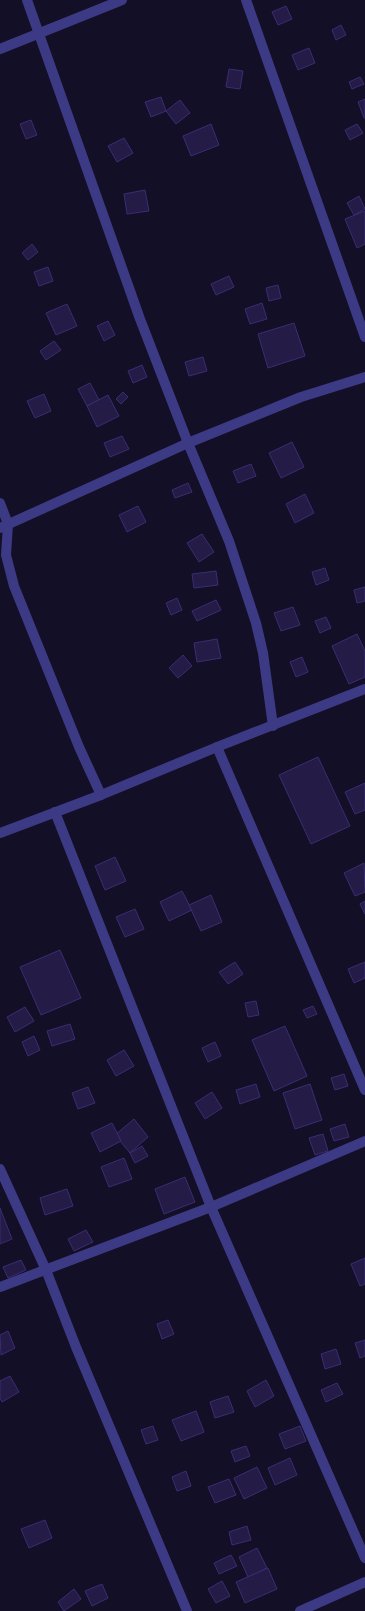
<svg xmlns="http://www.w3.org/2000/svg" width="365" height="1611" viewBox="0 0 365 1611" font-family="'Titillium Web',sans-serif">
	<rect width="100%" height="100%" fill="#130f26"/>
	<g fill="#241b47" stroke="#3b2d73">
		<path d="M286,6L292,19L278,25L272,12Z"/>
		<path d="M341,25L346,35L336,40L332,30Z"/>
		<path d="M309,48L315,63L298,70L292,55Z"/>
		<path d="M229,69L243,71L240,89L226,87Z"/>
		<path d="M360,77L364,84L352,89L349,82Z"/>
		<path d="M161,97L166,111L151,117L145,102Z"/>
		<path d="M365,99V118H364L358,102Z"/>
		<path d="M180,100L190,113L176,124L166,111Z"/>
		<path d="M31,120L37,135L26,139L20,124Z"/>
		<path d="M211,124L219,145L191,156L183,136Z"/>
		<path d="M357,124L363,133L350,140L345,130Z"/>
		<path d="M124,138L133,153L117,162L108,146Z"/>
		<path d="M145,190L149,211L127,214L124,194Z"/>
		<path d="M359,196L365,209L354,215L347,203Z"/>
		<path d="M365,211V244L357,248L345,219Z"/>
		<path d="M32,244L38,252L28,260L22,253Z"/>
		<path d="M48,267L53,281L39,286L34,272Z"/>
		<path d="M229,276L234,287L216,295L211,284Z"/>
		<path d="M278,285L281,298L269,301L266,288Z"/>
		<path d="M262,303L267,319L250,324L245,309Z"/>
		<path d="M67,304L77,326L56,335L46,313Z"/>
		<path d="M108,321L115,335L104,341L97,326Z"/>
		<path d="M294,323L305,356L268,368L258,334Z"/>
		<path d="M54,341L61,350L46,360L40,351Z"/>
		<path d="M203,357L207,371L189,376L185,362Z"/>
		<path d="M142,365L147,377L133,383L128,371Z"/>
		<path d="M90,383L99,400L87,406L78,389Z"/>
		<path d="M123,392L128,397L121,404L116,399Z"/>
		<path d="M44,394L51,411L35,418L27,401Z"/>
		<path d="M108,395L119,416L97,427L87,406Z"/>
		<path d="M122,436L129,449L110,457L104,443Z"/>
		<path d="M292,442L304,467L281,478L269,453Z"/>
		<path d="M251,464L256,476L238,483L233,471Z"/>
		<path d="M188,483L192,492L175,498L172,490Z"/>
		<path d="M305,494L314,513L295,523L286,504Z"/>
		<path d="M138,506L146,522L127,532L119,515Z"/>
		<path d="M202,534L214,552L199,562L187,543Z"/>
		<path d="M325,568L329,580L316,585L312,572Z"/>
		<path d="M216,571L218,585L194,588L192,574Z"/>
		<path d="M365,587V601L357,603L354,590Z"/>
		<path d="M177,598L182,610L171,615L166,603Z"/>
		<path d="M216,600L221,610L197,621L192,611Z"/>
		<path d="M293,607L300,625L281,631L274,613Z"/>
		<path d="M326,617L331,628L320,633L315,621Z"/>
		<path d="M357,634L365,651V677L349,684L332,646Z"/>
		<path d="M217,639L221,658L197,662L194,643Z"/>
		<path d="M183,655L192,666L178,678L169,668Z"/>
		<path d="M302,657L308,672L296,677L290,662Z"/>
		<path d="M318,757L350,826L311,844L279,775Z"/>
		<path d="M365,783V810L355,814L345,792Z"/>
		<path d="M115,857L126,881L105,890L95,866Z"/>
		<path d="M364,863L365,892L355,896L344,873Z"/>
		<path d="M182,891L192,910L169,921L160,902Z"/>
		<path d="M211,895L222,922L201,931L189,905Z"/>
		<path d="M365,901V914L360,904Z"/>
		<path d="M135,909L144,929L125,937L116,917Z"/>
		<path d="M60,950L81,998L41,1015L20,967Z"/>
		<path d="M235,962L243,974L228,984L219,972Z"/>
		<path d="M365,962V978L354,983L348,969Z"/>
		<path d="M256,1001L259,1015L248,1017L245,1003Z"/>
		<path d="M313,1006L317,1014L307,1018L303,1010Z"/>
		<path d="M25,1007L34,1021L15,1032L7,1017Z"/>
		<path d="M70,1024L75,1039L52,1046L47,1031Z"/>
		<path d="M285,1026L307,1076L274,1091L252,1040Z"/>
		<path d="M34,1036L40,1050L28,1056L22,1042Z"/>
		<path d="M215,1042L221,1056L208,1062L202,1048Z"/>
		<path d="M124,1050L134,1066L116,1076L107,1060Z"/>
		<path d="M344,1074L348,1086L335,1090L331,1078Z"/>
		<path d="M256,1084L260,1097L240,1104L236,1090Z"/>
		<path d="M310,1084L322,1120L295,1129L283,1093Z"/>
		<path d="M88,1087L95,1103L78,1109L72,1093Z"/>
		<path d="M212,1092L222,1108L205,1119L195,1103Z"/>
		<path d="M134,1119L148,1137L130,1153L115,1135Z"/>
		<path d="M112,1123L121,1141L100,1152L91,1133Z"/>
		<path d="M345,1124L349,1137L334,1141L330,1129Z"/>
		<path d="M323,1134L328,1151L315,1155L309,1138Z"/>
		<path d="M142,1146L148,1156L135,1163L130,1153Z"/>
		<path d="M124,1158L132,1179L109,1187L101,1167Z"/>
		<path d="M185,1177L195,1202L164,1214L155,1189Z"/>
		<path d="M67,1189L73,1206L45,1215L40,1198Z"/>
		<path d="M0,1208L12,1239L0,1244Z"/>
		<path d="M86,1230L93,1242L74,1251L68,1239Z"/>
		<path d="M365,1258V1284L360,1286L351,1264Z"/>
		<path d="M21,1260L26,1270L8,1278L3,1267Z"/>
		<path d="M168,1320L174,1334L162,1339L157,1324Z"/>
		<path d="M8,1331L15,1348L1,1355L0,1335Z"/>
		<path d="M365,1340V1356L360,1358L355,1343Z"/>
		<path d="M336,1349L341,1364L325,1369L321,1354Z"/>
		<path d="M10,1376L19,1392L2,1402L0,1398V1381Z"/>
		<path d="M266,1380L274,1396L255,1407L247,1391Z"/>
		<path d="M337,1383L343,1394L326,1402L321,1390Z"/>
		<path d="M228,1396L234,1412L215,1418L210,1402Z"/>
		<path d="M196,1411L204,1432L181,1441L172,1420Z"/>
		<path d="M153,1426L158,1440L146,1444L141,1430Z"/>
		<path d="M300,1426L306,1441L285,1449L279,1434Z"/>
		<path d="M246,1446L250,1456L235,1462L231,1451Z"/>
		<path d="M290,1458L297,1475L275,1485L268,1468Z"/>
		<path d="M257,1467L267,1488L244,1499L234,1478Z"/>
		<path d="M186,1471L191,1486L177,1491L172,1477Z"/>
		<path d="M229,1479L236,1495L215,1503L208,1487Z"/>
		<path d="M45,1520L52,1538L29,1548L21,1529Z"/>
		<path d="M247,1526L251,1540L232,1545L229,1532Z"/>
		<path d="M257,1548L267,1568L248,1577L239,1557Z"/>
		<path d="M231,1555L237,1566L219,1574L214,1563Z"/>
		<path d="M268,1568L277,1589L245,1603L236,1582Z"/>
		<path d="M222,1581L230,1596L216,1603L208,1589Z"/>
		<path d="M102,1584L108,1598L92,1606L85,1591Z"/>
		<path d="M74,1589L81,1599L64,1611L58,1602Z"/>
	</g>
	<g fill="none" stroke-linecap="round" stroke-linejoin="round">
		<g stroke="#3d3a85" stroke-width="10">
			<path d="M27,0L140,319L188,443L229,541L256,623L263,653L273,726"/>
			<path d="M246,0L365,337"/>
			<path d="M0,49L122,0"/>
			<path d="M0,503L8,524L6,555L14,586L79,747L101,795"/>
			<path d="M0,528L188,443L301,397L365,377"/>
			<path d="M217,747L365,1090"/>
			<path d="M55,812L211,1207L365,1558"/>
			<path d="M0,833L101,795L217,747L365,689"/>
			<path d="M0,1169L46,1270L76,1347L187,1611"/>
			<path d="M0,1287L211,1207L365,1141"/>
			<path d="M300,1611L365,1582"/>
		</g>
	</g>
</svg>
